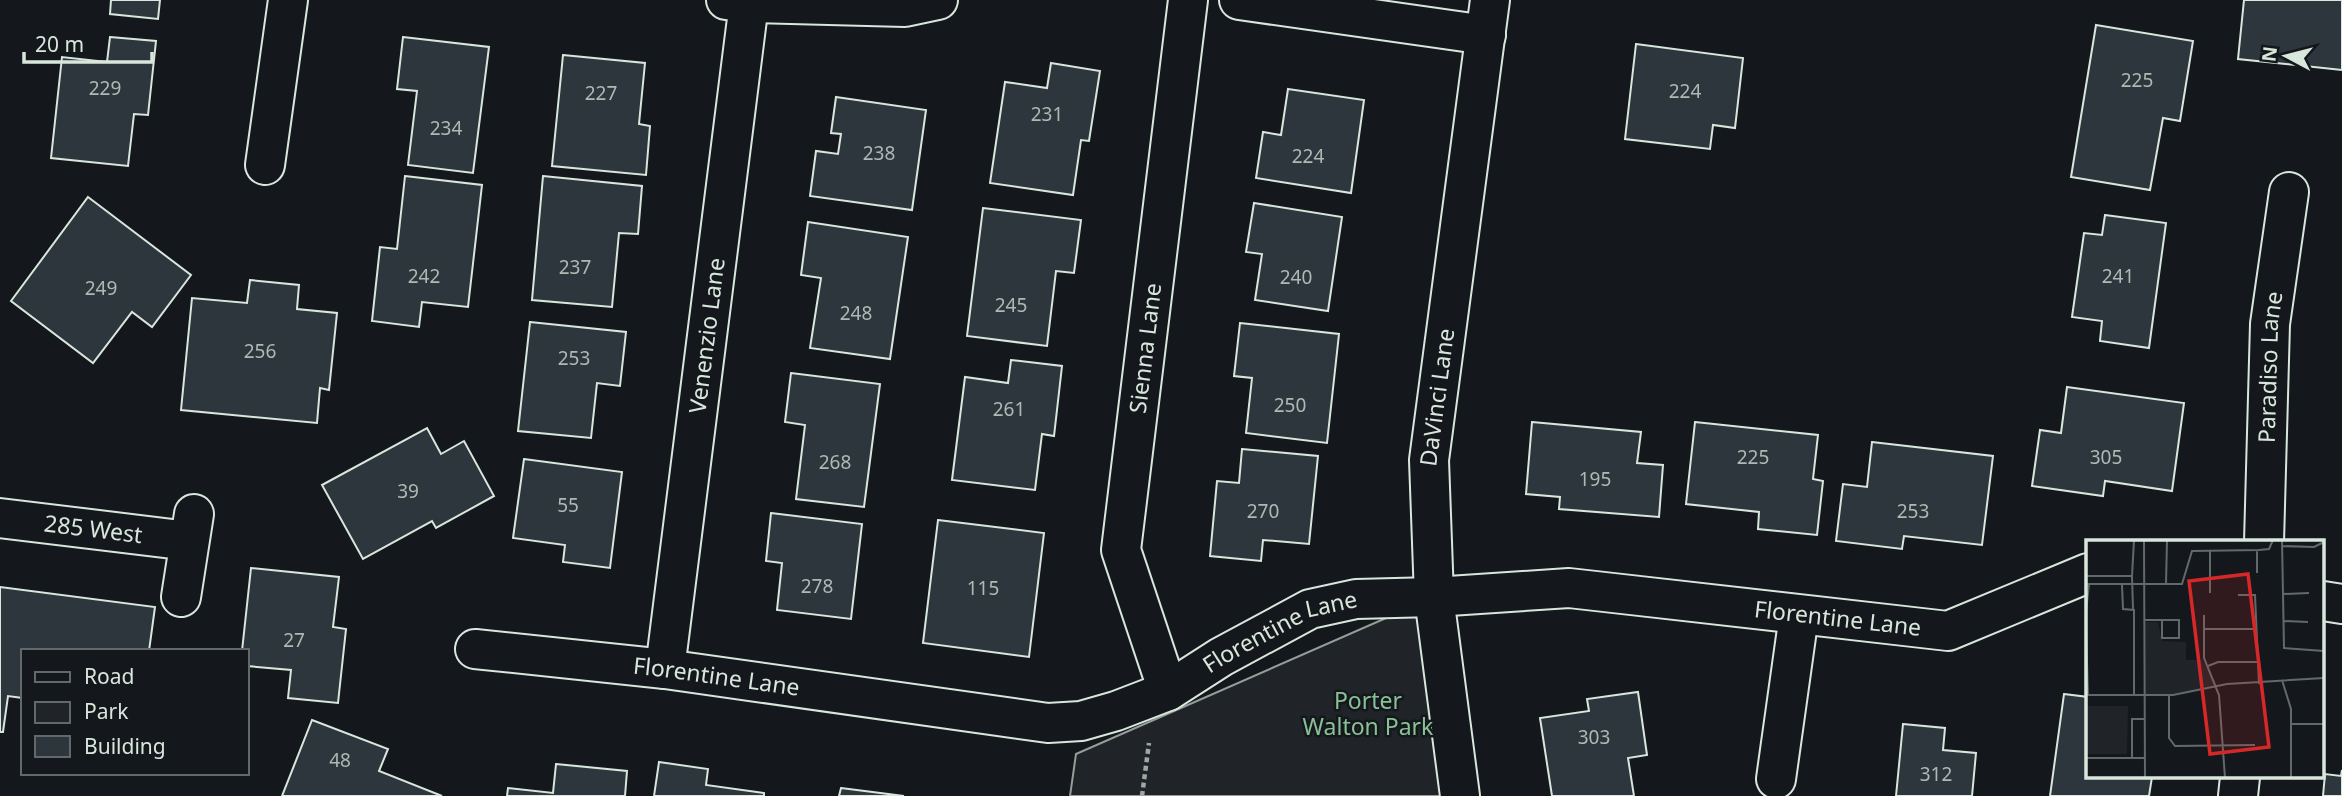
<svg xmlns="http://www.w3.org/2000/svg" width="2342" height="796" viewBox="0 0 2342 796" font-family="'Noto Sans',sans-serif">
	<rect width="100%" height="100%" fill="#14181c"/>
	<path fill="#202428" stroke="#939e99" stroke-width="2" d="M1434,597L1460,796H1070L1076,754Z"/>
	<g fill="#2c363c" stroke="#d8e6dc" stroke-width="2">
		<path d="M111,0H160L158,19L110,14Z"/>
		<path d="M2244,0H2342V70L2238,59Z"/>
		<path d="M2096,25L2193,41L2180,121L2163,118L2150,190L2071,177Z"/>
		<path d="M110,37L156,41L148,115L134,114L128,166L51,158L62,57L107,62Z"/>
		<path d="M403,37L489,47L473,173L408,165L417,91L397,89Z"/>
		<path d="M1636,44L1743,58L1735,128L1713,125L1710,149L1625,139Z"/>
		<path d="M563,55L645,63L639,124L650,126L646,175L552,166Z"/>
		<path d="M1051,63L1100,71L1089,141L1081,140L1073,195L990,183L1005,82L1047,88Z"/>
		<path d="M1288,89L1364,100L1351,193L1256,178L1263,132L1281,135Z"/>
		<path d="M836,97L926,110L912,210L810,196L816,151L838,154L841,134L831,133Z"/>
		<path d="M405,176L482,185L468,307L422,302L419,327L372,321L380,247L397,249Z"/>
		<path d="M543,176L642,186L638,234L619,233L612,307L532,300Z"/>
		<path d="M88,197L191,275L152,327L132,312L93,363L11,301Z"/>
		<path d="M1254,203L1342,217L1328,311L1255,300L1262,254L1246,252Z"/>
		<path d="M983,208L1081,220L1074,273L1056,271L1047,346L967,336Z"/>
		<path d="M2105,215L2166,223L2149,348L2100,341L2102,321L2072,317L2084,233L2102,235Z"/>
		<path d="M808,222L908,237L890,359L810,348L821,278L801,275Z"/>
		<path d="M250,280L299,285L297,309L337,313L329,390L320,388L317,423L181,410L192,298L247,303Z"/>
		<path d="M530,322L626,332L620,386L597,383L591,438L518,431Z"/>
		<path d="M1240,323L1339,334L1327,443L1246,433L1252,378L1234,376Z"/>
		<path d="M1011,360L1062,366L1054,436L1042,434L1035,490L952,480L965,377L1008,383Z"/>
		<path d="M791,373L880,384L864,507L796,499L805,425L785,422Z"/>
		<path d="M2067,387L2184,403L2172,491L2105,481L2103,496L2032,486L2040,430L2061,433Z"/>
		<path d="M1532,422L1641,432L1637,463L1663,465L1659,517L1559,509L1560,497L1526,494Z"/>
		<path d="M1695,422L1818,435L1813,479L1823,481L1817,535L1758,529L1759,512L1686,504Z"/>
		<path d="M427,428L441,454L464,441L494,496L436,528L432,521L363,559L322,485Z"/>
		<path d="M1872,442L1993,456L1982,545L1904,536L1902,549L1836,541L1843,484L1867,487Z"/>
		<path d="M1242,449L1318,456L1309,544L1263,540L1261,561L1210,556L1217,481L1239,483Z"/>
		<path d="M524,459L622,472L610,568L563,562L565,545L513,538Z"/>
		<path d="M771,513L862,524L851,619L777,610L782,563L766,561Z"/>
		<path d="M938,520L1044,533L1029,657L923,643Z"/>
		<path d="M251,568L339,577L333,627L346,629L338,703L288,698L291,670L247,666V651H242Z"/>
		<path d="M0,587L155,607L149,651H23V698L8,696L3,732H0Z"/>
		<path d="M1638,692L1647,755L1628,758L1634,796H1552L1540,718L1589,711L1587,699Z"/>
		<path d="M2064,694L2088,697V777H2152L2149,796H2050Z"/>
		<path d="M312,720L388,749L379,771L442,796H282Z"/>
		<path d="M1903,724L1945,728L1943,750L1976,753L1972,796H1896Z"/>
		<path d="M659,762L708,769L706,785L764,793V796H654Z"/>
		<path d="M556,764L627,771L625,796H507L508,788L553,793Z"/>
		<path d="M2342,770V796H2323L2325,774L2341,776Z"/>
		<path d="M841,788L904,796H839Z"/>
	</g>
	<g fill="none" stroke-linecap="round" stroke-linejoin="round">
		<defs>
			<g id="minor">
				<path d="M726,0L749,3L905,7L938,0"/>
				<path d="M1239,0L1486,35"/>
				<path d="M265,165L288,0"/>
				<path id="s1" d="M0,518L189,541"/>
				<path id="s2" d="M2264,542L2270,324L2289,192"/>
				<path d="M181,597L194,514"/>
				<path d="M2323,601L2342,604"/>
				<path id="s3" d="M475,649L665,669L1048,723L1081,721L1116,711L1168,691L1221,657L1310,609L1356,599L1434,597L1569,588L1948,631L2088,573"/>
				<path id="s4" d="M665,669L749,3"/>
				<path id="s5" d="M1168,691L1121,550L1188,0"/>
				<path d="M1776,779L1799,615"/>
				<path id="s6" d="M1460,796L1434,597L1429,460L1490,0"/>
				<path d="M2238,796L2240,777"/>
			</g>
		</defs>
		<use href="#minor" stroke="#d8e6dc" stroke-width="42"/>
		<path stroke="#9da8a2" stroke-width="4.5" stroke-dasharray="5 3.5" stroke-linecap="butt" d="M1142,796L1149,743"/>
		<use href="#minor" stroke="#14181c" stroke-width="38"/>
	</g>
	<g text-anchor="middle" stroke-width="5" stroke-linejoin="round" paint-order="stroke">
		<g font-size="19" fill="#adbab4">
			<text x="2137" y="87">225</text>
			<text x="105" y="95">229</text>
			<text x="1685" y="98">224</text>
			<text x="601" y="100">227</text>
			<text x="1047" y="121">231</text>
			<text x="446" y="135">234</text>
			<text x="879" y="160">238</text>
			<text x="1308" y="163">224</text>
			<text x="575" y="274">237</text>
			<text x="424" y="283">242</text>
			<text x="2118" y="283">241</text>
			<text x="1296" y="284">240</text>
			<text x="101" y="295">249</text>
			<text x="1011" y="312">245</text>
			<text x="856" y="320">248</text>
			<text x="260" y="358">256</text>
			<text x="574" y="365">253</text>
			<text x="1290" y="412">250</text>
			<text x="1009" y="416">261</text>
			<text x="1753" y="464">225</text>
			<text x="2106" y="464">305</text>
			<text x="835" y="469">268</text>
			<text x="1595" y="486">195</text>
			<text x="408" y="498">39</text>
			<text x="568" y="512">55</text>
			<text x="1263" y="518">270</text>
			<text x="1913" y="518">253</text>
			<text x="817" y="593">278</text>
			<text x="983" y="595">115</text>
			<text x="294" y="647">27</text>
			<text x="1594" y="744">303</text>
			<text x="340" y="767">48</text>
			<text x="1936" y="781">312</text>
		</g>
		<g font-size="23" fill="#d8e6dc" stroke="#14181c">
			<text dy="8" stroke="none"><textPath href="#s4" startOffset="336">Venenzio Lane</textPath></text>
			<text dy="8" stroke="none"><textPath href="#s5" startOffset="352">Sienna Lane</textPath></text>
			<text dy="8" stroke="none"><textPath href="#s2" startOffset="175">Paradiso Lane</textPath></text>
			<text dy="8" stroke="none"><textPath href="#s6" startOffset="401">DaVinci Lane</textPath></text>
			<text dy="8" stroke="none"><textPath href="#s1" startOffset="94">285 West</textPath></text>
			<text dy="8" stroke="none"><textPath href="#s3" startOffset="1398">Florentine Lane</textPath></text>
			<text dy="8" stroke="none"><textPath href="#s3" startOffset="831">Florentine Lane</textPath></text>
			<text dy="8" stroke="none"><textPath href="#s3" startOffset="243">Florentine Lane</textPath></text>
		</g>
		<g font-size="23" fill="#8ac095" stroke="#14181c">
			<text x="1368" y="709">Porter<tspan x="1368" dy="26">Walton Park</tspan></text>
		</g>
	</g>
	<g transform="translate(2086 540)">
		<rect width="238" height="238" fill="#14181c"/>
		<path d="M58,82H72L76,101L100,102V120H116L131,145L96,154L59,155ZM0,166H42L41,214H0Z" fill="#202428"/>
		<path fill="none" stroke="#626a69" stroke-width="2" d="M58,0L59,238M196,0L198,108L238,111M196,6L228,7L238,2M124,10V53M171,10V33M0,36H46L47,69M46,36L48,0M0,44H96L106,11L173,10L183,9L187,0M80,44L81,0M36,45L37,69L48,70V155M197,54L223,53M152,55H169L173,144M0,72L3,44M118,75V118L133,155L139,238M58,80H93V98H76V80M197,81L222,82M0,89L2,155M119,89H169M122,126L132,122H173M196,140L205,169V238M0,155H87L141,144L238,138M83,155V198L89,206L169,205M205,184H238M0,218H59M46,218V179H59"/>
		<path fill="#d62828" fill-opacity="0.15" stroke="#d62828" stroke-width="3.5" d="M162,34L183,207L124,214L103,41Z"/>
		<rect width="238" height="238" fill="none" stroke="#d8e6dc" stroke-width="3.5"/>
	</g>
	<rect x="21" y="649" width="228" height="126" fill="#14181c" stroke="#626a69" stroke-width="2"/>
	<rect x="35" y="672" width="35" height="10" fill="#14181c" stroke="#626a69" stroke-width="2"/>
	<text x="84" y="684" font-size="21" fill="#d8e6dc">Road</text>
	<rect x="35" y="702" width="35" height="21" fill="#202428" stroke="#626a69" stroke-width="2"/>
	<text x="84" y="719" font-size="21" fill="#d8e6dc">Park</text>
	<rect x="35" y="736" width="35" height="21" fill="#2c363c" stroke="#626a69" stroke-width="2"/>
	<text x="84" y="754" font-size="21" fill="#d8e6dc">Building</text>
	<g transform="translate(2286 56) rotate(277)" stroke="#14181c" stroke-width="5" paint-order="stroke">
	<path d="M0-5L12 26L0 18L-12 26Z" fill="#d8e6dc"/>
	<text y="-10" font-size="19" font-weight="bold" text-anchor="middle" fill="#d8e6dc">N</text>
	</g>
	<path d="M24 52v10h128v-10" fill="none" stroke="#d8e6dc" stroke-width="3.5"/>
	<text x="35" y="52" font-size="21" fill="#d8e6dc" stroke="#14181c" stroke-width="5" paint-order="stroke">20 m</text>
</svg>
